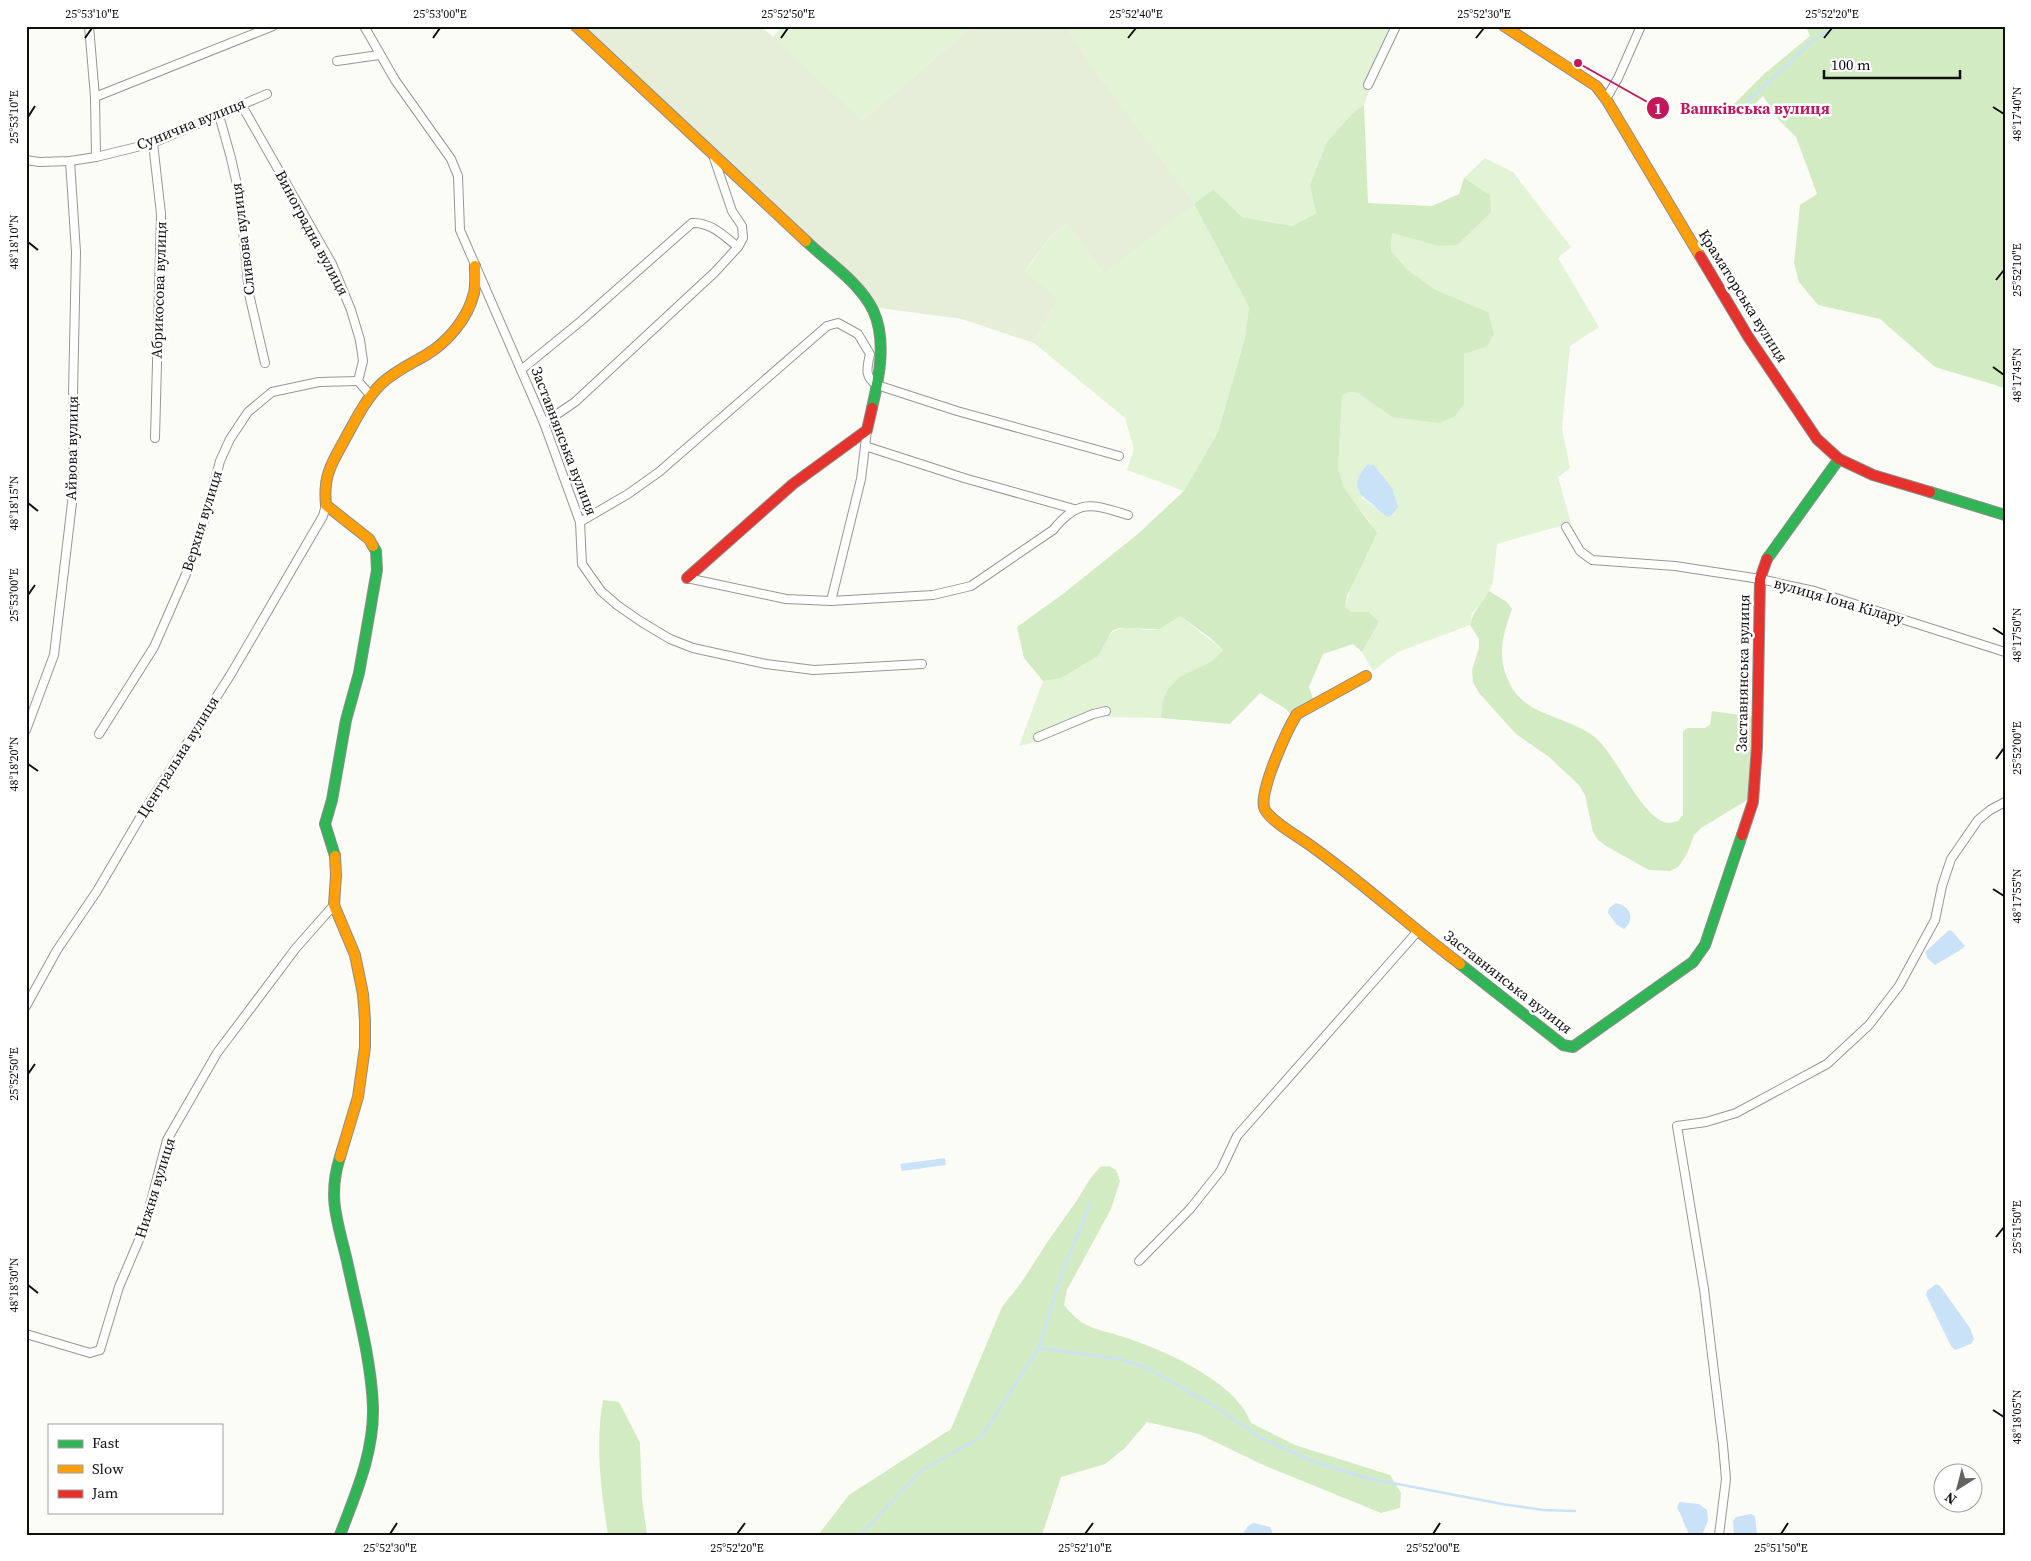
<svg xmlns="http://www.w3.org/2000/svg" width="2031" height="1561" viewBox="0 0 2031 1561" font-family="'Source Serif 4',serif">
	<rect width="100%" height="100%" fill="#fcfcf6"/>
	<g fill="#e3f3d5" fill-rule="evenodd">
		<path d="M782,26H973L862,120L772,38Z"/>
		<path d="M1066,26H1399L1372,82L1364,105L1353,113L1310,185L1316,213L1292,226L1242,217L1213,189L1194,204L1249,307L1245,338L1218,432L1184,491L1127,470L1134,449L1125,418L1034,343L1058,299L1025,272L1050,237L1067,223L1103,274L1105,84Z"/>
		<path d="M1485,158L1513,172L1571,247L1558,258L1599,327L1570,346L1562,428L1570,468L1558,477L1571,523L1497,544L1493,582L1485,600L1472,613L1470,625L1398,652L1373,671L1362,652L1379,622L1369,612H1352L1345,607L1370,522L1343,488L1338,469L1342,396L1350,392L1358,393L1392,417L1464,404V354L1488,312L1434,289L1408,270L1391,251L1392,233L1438,246L1490,195L1464,178ZM1368,464C1386,467 1389,499 1393,514L1388,517L1362,498Z"/>
		<path d="M1180,616L1223,650L1212,661L1199,668L1162,703L1161,718L1101,717L1043,740L1019,746L1043,681L1061,678L1108,638C1120,619 1142,634 1159,629C1166,627 1173,619 1180,616Z"/>
	</g>
	<g fill="#d2ebc3">
		<path d="M1806,26H2005V388L1935,367L1880,319L1818,305L1799,282L1794,263L1800,205L1817,194L1796,137L1779,120L1763,96L1742,117L1733,105L1764,74L1810,36Z"/>
		<path d="M1364,105L1368,203L1432,206L1459,194L1464,178L1490,195L1491,212L1457,245L1438,246L1392,233L1391,251L1408,270L1434,289L1488,312L1494,334L1487,346L1464,354V404L1455,416L1439,423L1392,417L1358,393L1350,392L1342,396L1338,469L1344,488L1377,533L1347,596L1345,607L1352,612H1369L1379,622L1362,652L1353,644L1323,654L1309,687L1316,707L1295,720L1286,709L1260,693L1230,724L1161,718L1162,703L1168,689L1180,677L1212,661L1223,650L1209,637L1180,616L1160,629L1119,628L1112,631L1098,656L1061,678L1043,681L1024,658L1017,627L1063,594L1139,533L1184,491L1218,432L1245,338L1249,307L1194,204L1213,189L1242,217L1292,226L1316,213L1310,185L1327,142L1353,113Z"/>
		<path d="M1489,591L1507,602L1512,609C1503,635 1496,655 1509,682C1525,718 1570,715 1597,739C1618,759 1639,812 1664,822C1668,824 1674,822 1678,821L1683,815V731L1688,728H1705L1710,725L1712,711L1754,717L1749,799L1701,828L1694,835L1687,854L1678,867L1670,871L1649,870L1606,846L1598,840L1593,832L1585,795L1579,785L1549,757L1516,734L1479,693L1473,682L1472,670L1479,648V639L1470,625C1473,610 1482,605 1489,591Z"/>
		<path d="M1109,1166L1116,1170L1120,1181L1111,1209L1067,1290L1064,1305C1084,1330 1096,1328 1124,1337C1164,1350 1237,1382 1251,1423L1295,1445L1390,1475L1401,1493L1400,1508L1381,1513L1261,1464L1199,1434L1147,1422L1125,1448L1105,1464L1061,1477L1042,1535H818L849,1495L951,1429L1002,1307L1021,1283L1050,1238L1076,1202L1090,1179L1100,1167Z"/>
		<path d="M603,1400L619,1402L640,1443L642,1499L647,1535H608C601,1491 595,1444 603,1400Z"/>
	</g>
	<path fill="#e6eed9" d="M582,26H761L862,120L973,26H1066L1105,84L1194,204L1103,274L1067,223L1050,237L1025,271L1058,299L1034,343L962,319L880,308Z"/>
	<g fill="#cae2f8">
		<path d="M1368,464L1374,465L1392,488L1398,507L1393,514L1388,517C1382,514 1377,509 1372,504C1354,491 1352,482 1368,464Z"/>
		<path d="M1616,903C1630,906 1636,919 1624,929L1617,925L1608,913L1609,908Z"/>
		<path d="M1949,930L1952,931L1965,946L1962,949L1935,965L1928,959L1925,952Z"/>
		<path d="M945,1158L946,1165L902,1171L900,1164Z"/>
		<path d="M1936,1284L1940,1286L1970,1328L1974,1339L1971,1344L1955,1350L1951,1346L1926,1295L1927,1291Z"/>
		<path d="M1679,1502L1699,1504L1707,1510L1708,1521L1702,1535H1690C1684,1527 1683,1516 1677,1508Z"/>
		<path d="M1751,1514L1755,1516L1757,1535H1734L1733,1521L1736,1517Z"/>
		<path d="M1253,1523L1270,1527L1272,1531V1535H1242L1248,1526Z"/>
	</g>
	<g fill="none" stroke-linecap="round" stroke-linejoin="round">
		<g stroke="#cae2f8" stroke-width="2.5">
			<path d="M1747,102L1817,37L1839,26"/>
			<path d="M1039,1348L1120,1359L1147,1368L1216,1407L1261,1438L1312,1461L1366,1478L1502,1504L1544,1510L1575,1511"/>
			<path d="M860,1535L922,1470L981,1437L1039,1348L1061,1275L1090,1204"/>
		</g>
		<defs>
			<g id="street">
				<path d="M89,26L95,97L96,157"/>
				<path d="M364,26L395,80L451,159L458,176L460,230L544,423L580,522L582,564L601,591L617,605L640,621L670,639L693,648L766,664L814,670L922,664"/>
				<path d="M337,61L379,55"/>
				<path d="M1368,85L1396,26"/>
				<path d="M95,97L273,26"/>
				<path d="M1606,99L1618,78L1641,26"/>
				<path d="M241,104L332,264L351,310L360,340L363,361L358,381L370,395"/>
				<path d="M219,115L231,158L240,198L249,294L265,363"/>
				<path d="M153,143L161,214L155,438"/>
				<path d="M26,160L39,162L70,161L96,157L153,143L267,94"/>
				<path d="M521,370L581,321L692,223C711,222 724,236 738,247"/>
				<path d="M544,423L575,402L715,272L738,247L743,238L742,226L732,211L714,158"/>
				<path d="M865,446L964,478L1074,509"/>
				<path d="M580,522L628,494L659,472L827,326L838,323L858,334L870,354C867,368 864,377 877,385L957,411L1119,456"/>
				<path d="M1566,527L1580,551L1592,560L1675,566L1760,579L1814,591L2005,652"/>
				<path d="M687,578L786,599L831,601L933,595L971,586L1053,530C1079,498 1092,504 1128,515"/>
				<path d="M831,601L861,479L867,430"/>
				<path d="M26,730L54,655L74,486L73,394L76,252L70,161"/>
				<path d="M99,734L154,647L186,574L202,529L220,461L230,439L248,412L272,392L319,382L358,381"/>
				<path d="M1038,737L1093,714L1106,711"/>
				<path d="M26,1006L57,950L97,891L141,816L231,674L323,516L326,505"/>
				<path d="M1139,1261L1190,1209L1221,1170L1237,1136L1417,932"/>
				<path d="M26,1334L90,1353L100,1350L119,1287L144,1228L167,1140L217,1053L296,948L334,905"/>
				<path d="M1719,1535L1726,1479L1723,1445L1704,1289L1677,1126L1706,1122L1736,1113L1827,1064L1869,1025L1899,986L1935,920L1942,886L1951,859L1978,820L1990,810L2005,802"/>
			</g>
			<g id="fast">
				<path d="M806,241C828,262 859,282 873,310C887,340 879,378 872,408"/>
				<path d="M1930,492L2005,515"/>
				<path d="M1767,559L1839,459"/>
				<path d="M335,856L325,824L332,800L346,720L359,673L377,570L376,551L373,546"/>
				<path d="M1460,964L1563,1045L1573,1047L1693,962L1705,945L1742,835"/>
				<path d="M340,1535C356,1493 374,1453 373,1407C371,1358 357,1309 347,1261C338,1222 327,1198 340,1157"/>
			</g>
			<g id="slow">
				<path d="M576,26L806,241"/>
				<path d="M1504,26L1596,86L1606,99L1700,256"/>
				<path d="M373,546L369,539L326,505C323,477 331,464 344,441C355,421 365,400 381,384C395,371 411,364 426,355C448,342 468,318 474,293C476,284 475,275 475,266"/>
				<path d="M1366,676L1297,714C1287,730 1260,789 1264,807C1266,818 1297,836 1307,843C1360,880 1408,925 1460,964"/>
				<path d="M335,856L336,875L334,905L355,955L363,994L365,1020V1047L358,1097L340,1157"/>
			</g>
			<g id="jam">
				<path d="M1700,256L1749,338L1817,439L1839,459L1873,475L1930,492"/>
				<path d="M687,578L793,484L867,430L872,408"/>
				<path d="M1742,835L1753,802L1757,747L1760,579L1767,559"/>
			</g>
		</defs>
		<use href="#street" stroke="#969694" stroke-width="10"/>
		<use href="#fast" stroke="#8d8d8a" stroke-width="12"/>
		<use href="#slow" stroke="#8d8d8a" stroke-width="12"/>
		<use href="#jam" stroke="#8d8d8a" stroke-width="12"/>
		<use href="#street" stroke="#fffffe" stroke-width="8"/>
		<use href="#fast" stroke="#30b455" stroke-width="10"/>
		<use href="#slow" stroke="#ff9f0a" stroke-width="10"/>
		<use href="#jam" stroke="#e5322d" stroke-width="10"/>
	</g>
	<path fill="none" stroke="#101010" stroke-width="2" d="M85,38L92,28M433,38L440,28M781,38L788,28M1128,38L1136,28M1476,38L1484,28M1824,38L1832,28M1993,107L2004,114M28,117L35,106M28,242L38,250M1996,280L2004,270M1993,367L2004,375M28,503L38,511M28,595L35,585M1993,628L2004,635M1996,759L2004,748M28,764L38,771M1993,889L2004,896M28,1074L35,1064M1996,1237L2004,1227M28,1285L38,1293M1993,1410L2004,1417M390,1534L397,1523M737,1534L745,1523M1085,1534L1093,1523M1433,1534L1440,1523M1781,1534L1788,1523"/>
	<g text-anchor="middle" stroke-width="5" stroke-linejoin="round" paint-order="stroke">
		<g font-size="15" fill="#101010" stroke="#fff">
			<text transform="translate(191 124) rotate(-22)" y="5">Сунична вулиця</text>
			<text transform="translate(312 233) rotate(62)" y="5">Виноградна вулиця</text>
			<text transform="translate(243 239) rotate(-97)" y="5">Сливова вулиця</text>
			<text transform="translate(159 290) rotate(-88)" y="5">Абрикосова вулиця</text>
			<text transform="translate(1743 296) rotate(58)" y="5">Краматорська вулиця</text>
			<text transform="translate(564 441) rotate(69)" y="5">Заставнянська вулиця</text>
			<text transform="translate(72 448) rotate(-89)" y="5">Айвова вулиця</text>
			<text transform="translate(202 521) rotate(-73)" y="5">Верхня вулиця</text>
			<text transform="translate(1839 601) rotate(16)" y="5">вулиця Іона Кілару</text>
			<text transform="translate(1743 673) rotate(-89)" y="5">Заставнянська вулиця</text>
			<text transform="translate(178 757) rotate(-58)" y="5">Центральна вулиця</text>
			<text transform="translate(1508 982) rotate(38)" y="5">Заставнянська вулиця</text>
			<text transform="translate(155 1188) rotate(-73)" y="5">Нижня вулиця</text>
		</g>
	</g>
	<path fill="none" stroke="#c2185b" stroke-width="2" d="M1578 63L1658 108"/>
	<g fill="#c2185b" stroke="#fff" stroke-width="2">
		<circle cx="1578" cy="63" r="5"/>
		<circle cx="1658" cy="108" r="12"/>
	</g>
	<g font-size="15" text-anchor="middle" font-weight="bold" fill="#fff">
		<text x="1658" y="114">1</text>
	</g>
	<g font-size="16" text-anchor="middle" font-weight="bold" fill="#c2185b" stroke="#fff" stroke-width="5" stroke-linejoin="round" paint-order="stroke">
		<text x="1755" y="114">Вашківська вулиця</text>
	</g>
	<rect width="2031" height="1561" fill="none" stroke="#ffffff" stroke-width="55"/>
	<rect x="48" y="1424" width="175" height="90" fill="#ffffff" stroke="#9f9f9f"/>
	<rect x="58" y="1440" width="25" height="8" fill="#30b455" stroke="#9f9f9f"/>
	<text x="92" y="1448" font-size="15" fill="#101010">Fast</text>
	<rect x="58" y="1465" width="25" height="8" fill="#ff9f0a" stroke="#9f9f9f"/>
	<text x="92" y="1474" font-size="15" fill="#101010">Slow</text>
	<rect x="58" y="1490" width="25" height="8" fill="#e5322d" stroke="#9f9f9f"/>
	<text x="92" y="1498" font-size="15" fill="#101010">Jam</text>
	<g transform="translate(1958 1488) rotate(216)"><circle r="24" fill="#ffffff" stroke="#9f9f9f"/>
	<path d="M0-4L9 19L0 12L-9 19Z" fill="#636360"/>
	<text y="-8" font-size="14" font-weight="bold" text-anchor="middle" fill="#101010">N</text>
	</g>
	<path d="M1824 70v8h136v-8" fill="none" stroke="#101010" stroke-width="2.5"/>
	<text x="1831" y="70" font-size="15" fill="#101010" stroke="#ffffff" stroke-width="4" paint-order="stroke">100 m</text>
	<rect x="28" y="28" width="1976" height="1506" fill="none" stroke="#101010" stroke-width="2"/>
	<g font-size="12" text-anchor="middle" fill="#101010">
		<text x="92" y="18">25°53'10"E</text>
		<text x="440" y="18">25°53'00"E</text>
		<text x="788" y="18">25°52'50"E</text>
		<text x="1136" y="18">25°52'40"E</text>
		<text x="1484" y="18">25°52'30"E</text>
		<text x="1832" y="18">25°52'20"E</text>
		<text transform="translate(2017 114) rotate(-90)" y="4">48°17'40"N</text>
		<text transform="translate(14 117) rotate(-90)" y="4">25°53'10"E</text>
		<text transform="translate(14 242) rotate(-90)" y="4">48°18'10"N</text>
		<text transform="translate(2017 270) rotate(-90)" y="4">25°52'10"E</text>
		<text transform="translate(2017 375) rotate(-90)" y="4">48°17'45"N</text>
		<text transform="translate(14 503) rotate(-90)" y="4">48°18'15"N</text>
		<text transform="translate(14 595) rotate(-90)" y="4">25°53'00"E</text>
		<text transform="translate(2017 635) rotate(-90)" y="4">48°17'50"N</text>
		<text transform="translate(2017 748) rotate(-90)" y="4">25°52'00"E</text>
		<text transform="translate(14 764) rotate(-90)" y="4">48°18'20"N</text>
		<text transform="translate(2017 896) rotate(-90)" y="4">48°17'55"N</text>
		<text transform="translate(14 1074) rotate(-90)" y="4">25°52'50"E</text>
		<text transform="translate(2017 1227) rotate(-90)" y="4">25°51'50"E</text>
		<text transform="translate(14 1285) rotate(-90)" y="4">48°18'30"N</text>
		<text transform="translate(2017 1417) rotate(-90)" y="4">48°18'05"N</text>
		<text x="390" y="1552">25°52'30"E</text>
		<text x="737" y="1552">25°52'20"E</text>
		<text x="1085" y="1552">25°52'10"E</text>
		<text x="1433" y="1552">25°52'00"E</text>
		<text x="1781" y="1552">25°51'50"E</text>
	</g>
</svg>
